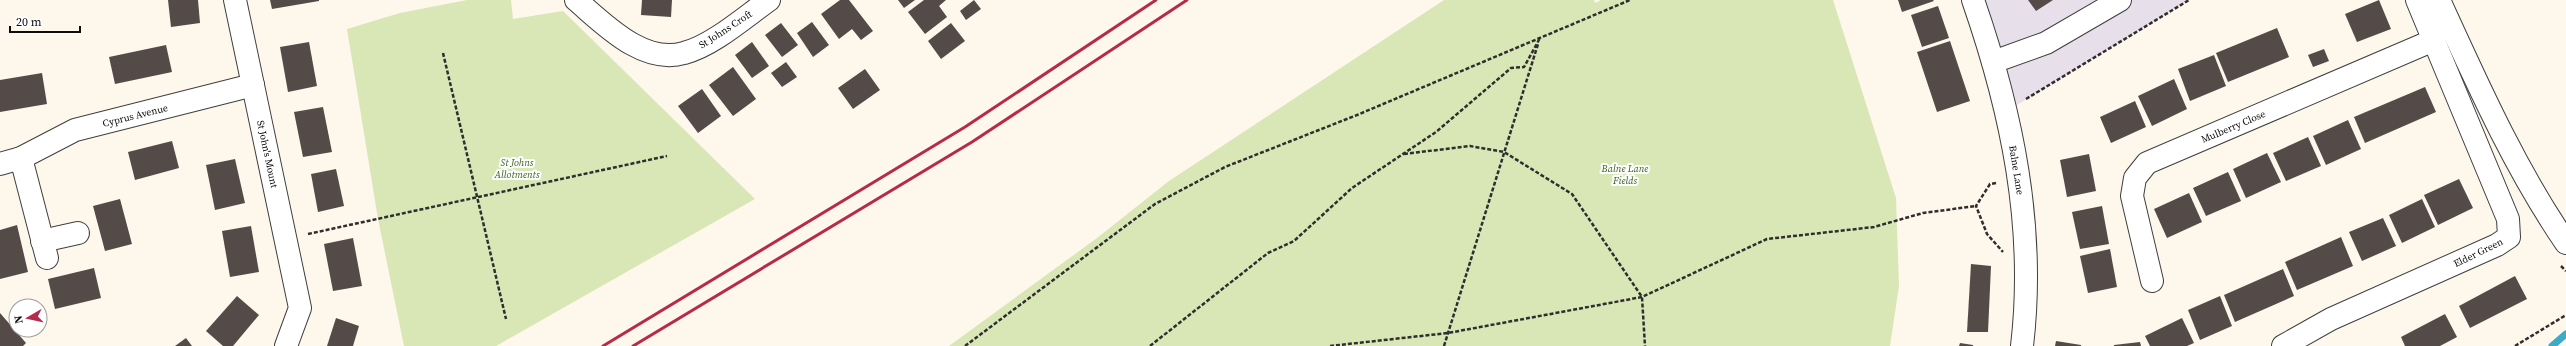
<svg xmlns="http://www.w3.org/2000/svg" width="2566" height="346" viewBox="0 0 2566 346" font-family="'Source Serif 4',serif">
	<rect width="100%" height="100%" fill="#fef7ec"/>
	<path fill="#e7e0eb" d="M1973,0H2189L2007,111Z"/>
	<g fill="#d9e7b7">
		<path d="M467,0H511L513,19L563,11L755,199L496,346H404L378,219L347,29L400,13Z"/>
		<path d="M1444,0H1594L1595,3L1601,0H1833L1896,198L1899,286L1890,346H949L1097,238L1169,181Z"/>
	</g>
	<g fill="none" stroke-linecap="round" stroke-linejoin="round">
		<path stroke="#3dabc7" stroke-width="7" d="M2552,346L2566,334"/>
	</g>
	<g fill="#544b49">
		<path d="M168,0H198L200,23L171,27Z"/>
		<path d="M270,0H319V1L272,9Z"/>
		<path d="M642,0H672L671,17L641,15Z"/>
		<path d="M840,0H849L873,31L861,40L852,29L839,39L821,14Z"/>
		<path d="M898,0H915L904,8Z"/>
		<path d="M924,0H946L939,6L947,17L925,34L908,12Z"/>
		<path d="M974,0L981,9L966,20L960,11Z"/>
		<path d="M1898,0H1933L1934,1L1902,12Z"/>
		<path d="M2028,0H2053L2036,11Z"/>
		<path d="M2379,0L2391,29L2357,42L2345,14Z"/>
		<path d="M1938,6L1949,38L1922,47L1911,15Z"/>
		<path d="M812,22L829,45L813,57L797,33Z"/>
		<path d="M781,23L798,45L782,57L765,35Z"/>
		<path d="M951,23L965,41L941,59L928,41Z"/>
		<path d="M2277,28L2289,57L2228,82L2216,53Z"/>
		<path d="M1950,41L1970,101L1937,112L1917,52Z"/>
		<path d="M309,42L317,86L288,92L280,47Z"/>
		<path d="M752,42L769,66L752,78L735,55Z"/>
		<path d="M166,45L172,72L115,84L109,57Z"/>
		<path d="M2324,49L2329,61L2313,67L2308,55Z"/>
		<path d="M2214,55L2226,86L2190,101L2178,69Z"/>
		<path d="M786,62L797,77L782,87L771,73Z"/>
		<path d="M733,67L756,99L733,116L709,85Z"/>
		<path d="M865,69L880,90L853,109L838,88Z"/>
		<path d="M42,73L47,104L0,112V80Z"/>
		<path d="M2174,79L2187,109L2152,126L2138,96Z"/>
		<path d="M2425,87L2436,112L2365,143L2354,117Z"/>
		<path d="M702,89L721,116L698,133L678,106Z"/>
		<path d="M2135,101L2146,127L2111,143L2100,117Z"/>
		<path d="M323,107L332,152L303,157L294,112Z"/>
		<path d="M2348,120L2361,149L2326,165L2313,136Z"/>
		<path d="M2308,137L2321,166L2286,181L2273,153Z"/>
		<path d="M172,141L179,168L135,180L128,152Z"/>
		<path d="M2267,153L2281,182L2246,198L2233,169Z"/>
		<path d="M2089,154L2096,191L2067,197L2060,160Z"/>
		<path d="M235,159L245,203L215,210L206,165Z"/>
		<path d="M336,169L344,206L318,212L311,174Z"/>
		<path d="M2228,172L2241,201L2206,216L2193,188Z"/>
		<path d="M2459,179L2473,208L2438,225L2424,195Z"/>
		<path d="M2189,193L2202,222L2167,238L2154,209Z"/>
		<path d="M120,199L132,244L105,251L93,206Z"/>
		<path d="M2422,199L2435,227L2402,243L2389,215Z"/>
		<path d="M2102,206L2109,244L2080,249L2072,212Z"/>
		<path d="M2383,218L2396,246L2362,261L2349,232Z"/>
		<path d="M17,225L28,272L0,279V230Z"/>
		<path d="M251,226L259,272L230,277L222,231Z"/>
		<path d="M2341,237L2353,266L2297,290L2285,262Z"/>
		<path d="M353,238L362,286L333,291L324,244Z"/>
		<path d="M2110,249L2117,287L2088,293L2080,256Z"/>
		<path d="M1971,264L1991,266L1988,332H1967Z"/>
		<path d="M94,268L101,298L55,309L48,279Z"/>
		<path d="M2283,269L2294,296L2235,322L2224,295Z"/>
		<path d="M2515,276L2527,299L2470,328L2459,306Z"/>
		<path d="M237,296L259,315L233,346H223L206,331Z"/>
		<path d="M2220,296L2232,326L2200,340L2188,310Z"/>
		<path d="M0,313L26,343L23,346H0Z"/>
		<path d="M2445,314L2457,337L2440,346H2405L2401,337Z"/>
		<path d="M336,318L359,326L353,346H327Z"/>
		<path d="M2182,318L2194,343L2187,346H2150L2145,336Z"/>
		<path d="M186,338L192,346H175Z"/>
		<path d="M2056,341L2081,345V346H2055Z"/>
		<path d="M2140,342L2141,346H2114V345Z"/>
		<path d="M1960,343L1973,345V346H1959Z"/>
	</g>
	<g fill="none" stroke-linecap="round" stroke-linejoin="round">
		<defs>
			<g id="minor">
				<path d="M235,0L300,308L286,346"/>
				<path d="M576,0C604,24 643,65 684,53C712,46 745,17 769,0"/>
				<path d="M1973,0C2012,112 2036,227 2022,346"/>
				<path d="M2439,0C2477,83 2514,167 2566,243"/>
				<path d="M1993,62L2046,43L2120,0"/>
				<path d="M21,158L47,258"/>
				<path d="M0,164L21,158L75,130L253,85"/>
				<path d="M42,241L78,233"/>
				<path d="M2152,281L2132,196L2135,178L2147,163L2434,40"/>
				<path d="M2283,346L2331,319L2497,245L2509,237L2508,219L2417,0"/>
			</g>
		</defs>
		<use href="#minor" stroke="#3f3f3f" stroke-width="24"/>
		<g stroke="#2e2e2e" stroke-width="2.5" stroke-dasharray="4 2" stroke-linecap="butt">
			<path d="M443,53L506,319"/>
			<path d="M2026,99L2189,0"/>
			<path d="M1404,154L1470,146L1504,152L1572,194L1642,297L1645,346"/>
			<path d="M1996,183L1990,184L1976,206L1987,234L2003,252"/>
			<path d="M308,234L667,156"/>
			<path d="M2561,266L2566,271"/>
			<path d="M965,346L1155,204L1225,167L1357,115L1630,0"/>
			<path d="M1150,346L1268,253L1294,241L1352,188L1436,132L1511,68L1524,67L1540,38"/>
			<path d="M1330,346L1448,333L1642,297L1767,239L1874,227L1923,213L1976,206"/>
			<path d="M1444,346L1538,44"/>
			<path d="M2515,346L2566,315"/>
		</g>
		<use href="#minor" stroke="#fff" stroke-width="22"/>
		<g stroke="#b62a4c" stroke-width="3">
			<path d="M603,346L965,127L1156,0"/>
			<path d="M633,346L972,142L1187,0"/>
		</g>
	</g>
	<g text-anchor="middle" stroke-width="4" stroke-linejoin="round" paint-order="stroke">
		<g font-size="10" fill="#0c0c0c" stroke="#fff">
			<text transform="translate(725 29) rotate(-33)" y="4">St Johns Croft</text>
			<text transform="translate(135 115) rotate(-14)" y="4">Cyprus Avenue</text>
			<text transform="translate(2233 126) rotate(-23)" y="4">Mulberry Close</text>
			<text transform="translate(268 154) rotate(78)" y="4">St John's Mount</text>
			<text transform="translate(2017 170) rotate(81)" y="4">Balne Lane</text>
			<text transform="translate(2478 252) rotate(-26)" y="4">Elder Green</text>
		</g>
		<g font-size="10" font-style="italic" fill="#3a601f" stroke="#fff">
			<text x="517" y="166">St Johns<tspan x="517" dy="12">Allotments</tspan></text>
			<text x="1625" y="172">Balne Lane<tspan x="1625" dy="12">Fields</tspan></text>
		</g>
	</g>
	<g transform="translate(28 318) rotate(261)"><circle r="19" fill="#ffffff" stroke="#9e9e9e"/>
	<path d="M0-3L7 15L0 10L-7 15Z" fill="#b62a4c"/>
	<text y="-6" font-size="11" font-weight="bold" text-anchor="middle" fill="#0c0c0c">N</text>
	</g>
	<path d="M10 26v6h70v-6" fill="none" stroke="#0c0c0c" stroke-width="2"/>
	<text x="16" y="26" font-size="12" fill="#0c0c0c" stroke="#ffffff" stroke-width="3" paint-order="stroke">20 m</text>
</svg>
